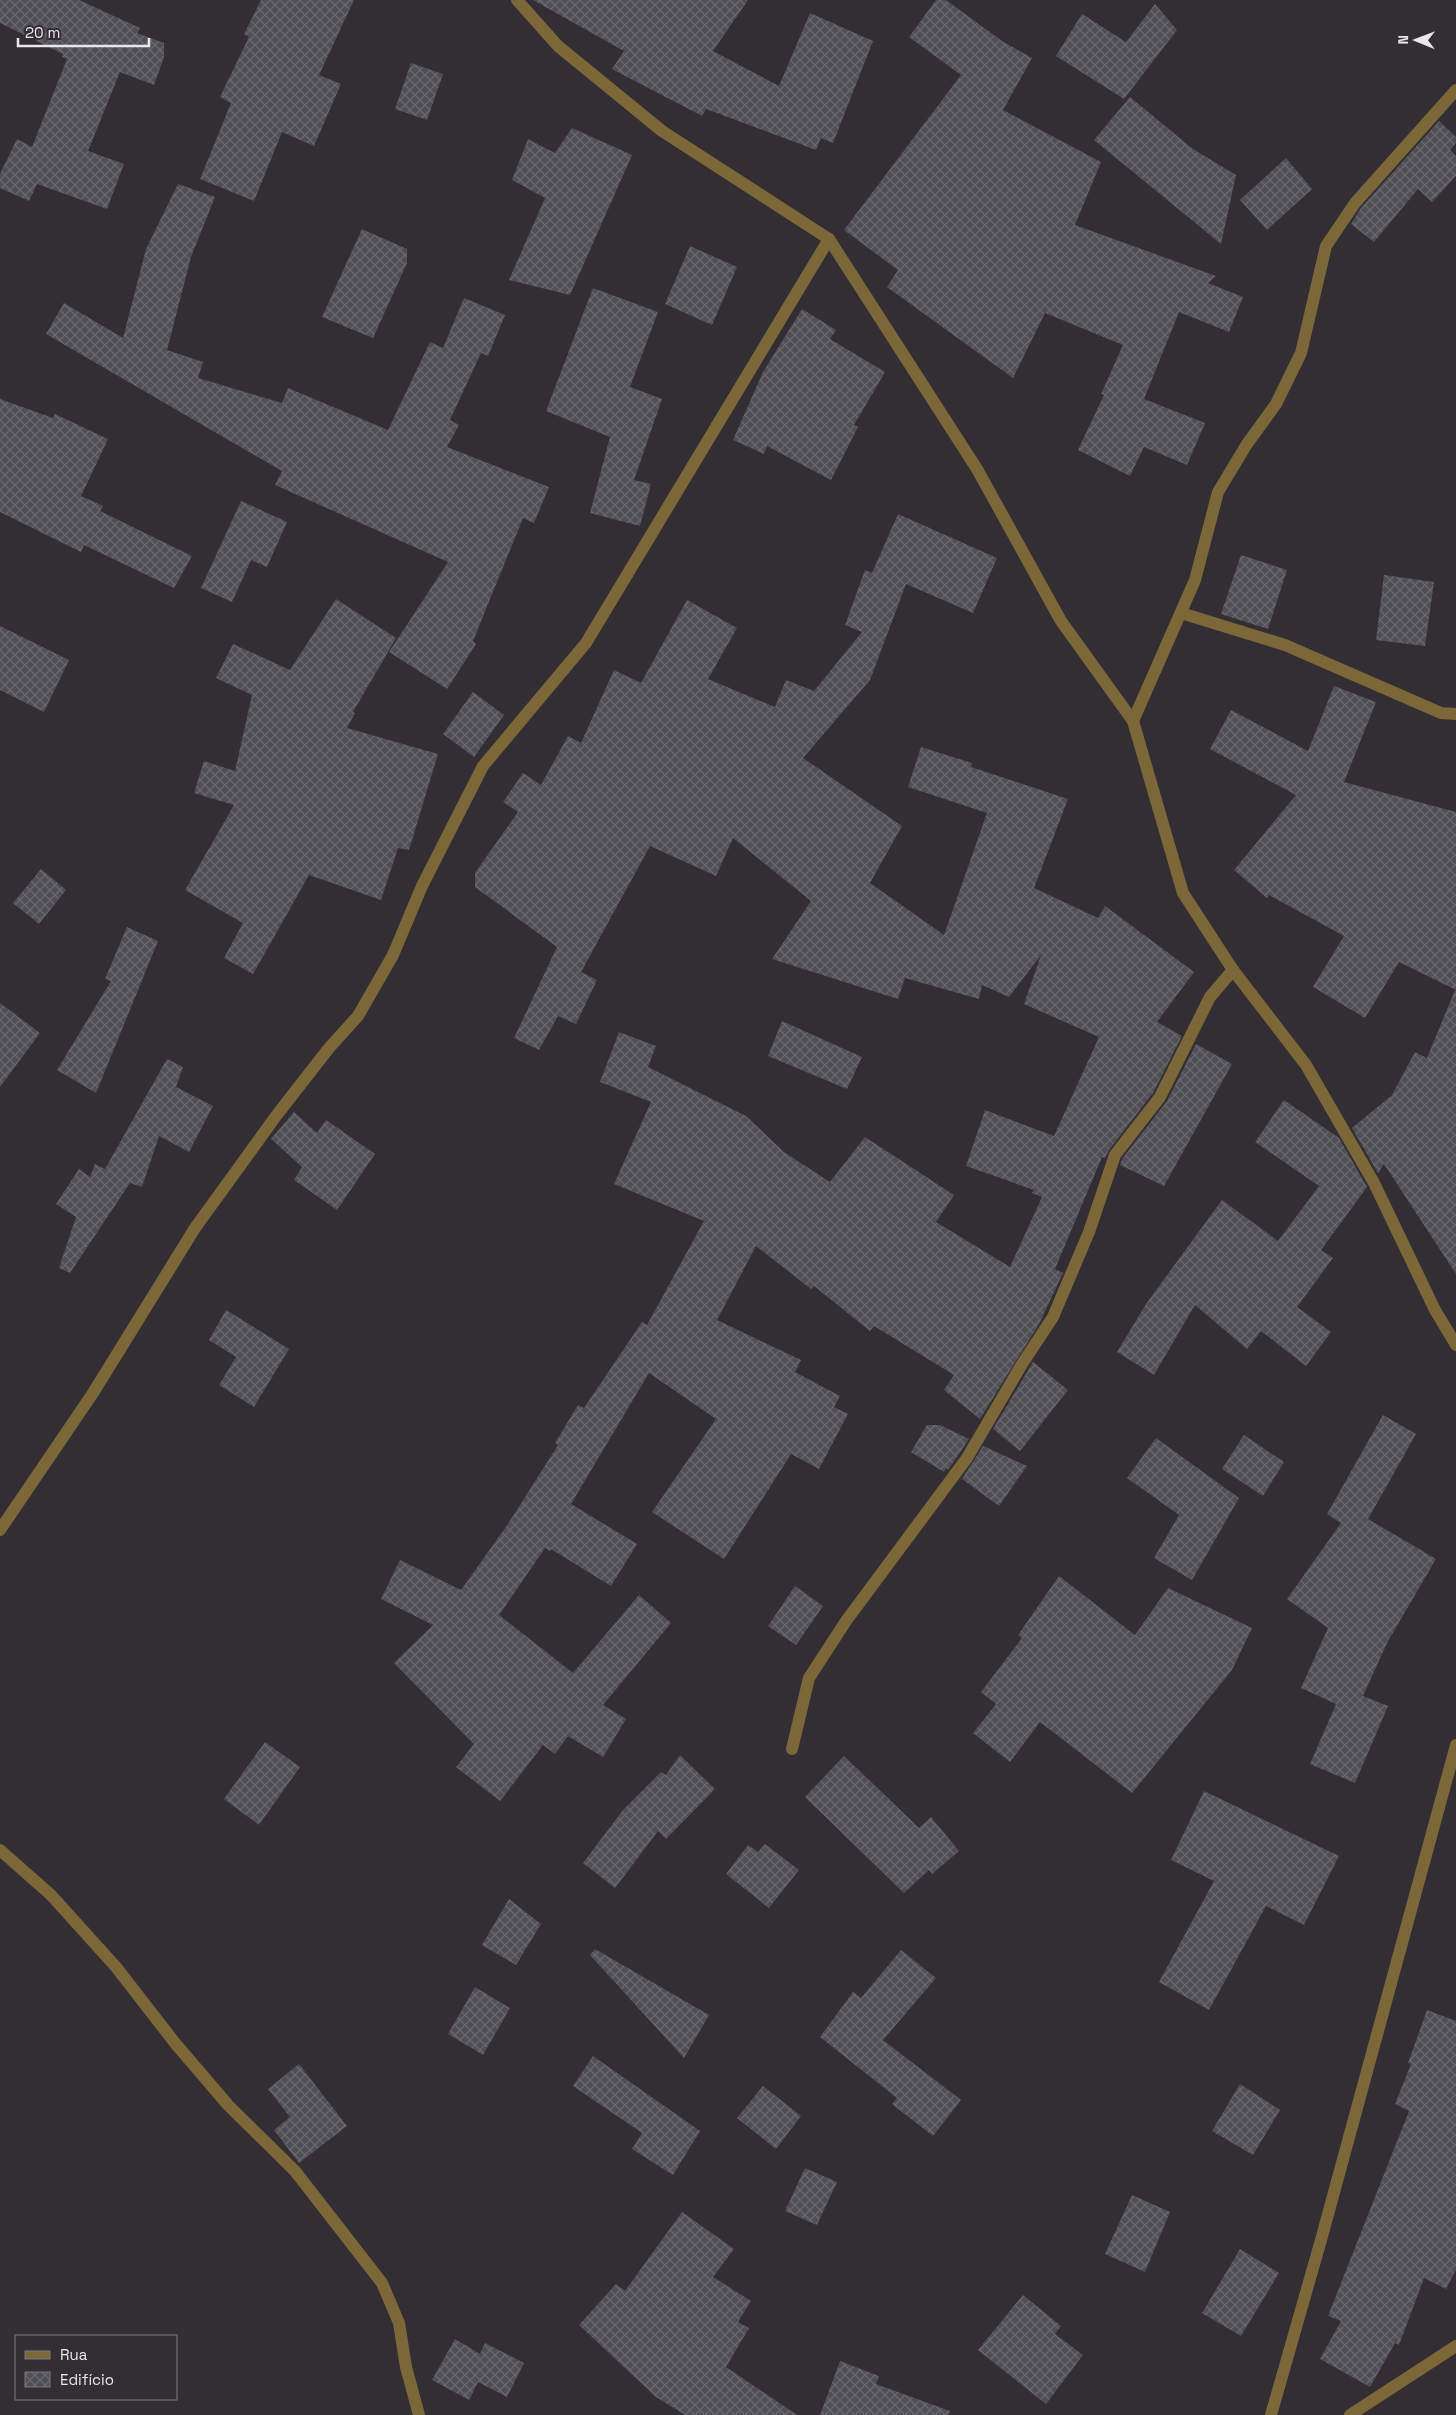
<svg xmlns="http://www.w3.org/2000/svg" width="1456" height="2415" viewBox="0 0 1456 2415" font-family="'Space Grotesk',sans-serif">
	<defs>
		<pattern id="building-cross-hatch" width="8" height="8" patternUnits="userSpaceOnUse" patternTransform="scale(1.25)"><rect width="8" height="8" fill="#504f56"/><path d="M0 0l8 8M0 8l8-8" fill="none" stroke="#69686e"/></pattern>
	</defs>
	<rect width="100%" height="100%" fill="#322e34"/>
	<g fill="url(#building-cross-hatch)">
		<path d="M0,0H79L140,28L137,33L164,43V57L154,85L120,72L88,151L124,164L107,209L37,184L29,201L0,188V174L17,139L32,147L67,59L62,57L63,54L0,23Z"/>
		<path d="M261,0H354L319,75L341,84L314,146L282,132L254,201L200,179L231,103L220,97L249,37L244,34Z"/>
		<path d="M533,0H748L713,51L779,86L810,13L873,41L833,143L821,138L816,150L706,109L702,116L612,69L624,51Z"/>
		<path d="M936,0H946L1002,41L1032,58L1003,110L1101,162L1075,225L1216,276L1208,283L1243,297L1229,332L1179,312L1144,399L1205,423L1187,465L1144,447L1130,476L1078,450L1104,395L1101,394L1123,345L1045,313L1013,378L887,287L898,270L844,230L961,75L909,37Z"/>
		<path d="M1155,4L1177,30L1124,99L1056,56L1082,14L1126,42Z"/>
		<path d="M411,63L443,74L427,120L395,109Z"/>
		<path d="M1130,97L1193,149L1236,175L1221,244L1094,140Z"/>
		<path d="M1439,121L1456,137V143L1450,150L1456,156V176L1432,202L1418,189L1374,242L1351,224L1361,208Z"/>
		<path d="M572,128L632,155L570,295L509,280L545,198L512,180L528,139L555,153Z"/>
		<path d="M1286,158L1312,189L1267,230L1240,200Z"/>
		<path d="M178,184L215,197L191,257L167,350L203,362L198,378L282,403L288,388L388,430L430,342L443,348L464,298L505,315L488,356L481,353L450,420L459,425L447,447L549,487L534,523L523,518L473,641L476,644L447,689L389,652L448,562L275,485L282,471L46,334L64,303L123,338L146,249Z"/>
		<path d="M362,229L407,249V263L373,338L322,317Z"/>
		<path d="M690,246L737,267L712,325L665,304Z"/>
		<path d="M593,288L658,312L630,387L662,399L634,480L651,484L640,526L590,513L610,437L546,411Z"/>
		<path d="M802,309L836,330L830,339L885,372L854,425L858,427L831,480L767,446L764,454L733,440L763,372Z"/>
		<path d="M0,399L53,418L55,414L108,439L81,496L103,506L100,511L192,556L174,588L84,545L81,552L0,512Z"/>
		<path d="M241,501L287,522L267,567L251,560L232,602L201,588Z"/>
		<path d="M898,514L997,558L973,613L906,584L870,680L803,758L902,826L870,883L944,935L987,813L908,787L921,747L972,763L971,767L1068,799L1034,888L1098,918L1105,906L1194,972L1157,1022L1182,1036L1153,1093L1109,1150L1105,1158L1102,1157L1055,1269L1063,1273L1039,1324L980,1419L944,1390L954,1375L874,1326L870,1331L814,1286L811,1289L756,1246L717,1320L801,1360L795,1372L840,1396L834,1407L848,1414L819,1469L791,1454L724,1559L652,1512L716,1419L649,1373L571,1504L637,1544L611,1586L551,1549L550,1551L545,1548L499,1615L573,1673L639,1595L671,1623L603,1705L626,1719L603,1757L568,1736L555,1754L543,1745L500,1801L456,1767L474,1744L394,1663L433,1625L381,1599L400,1560L461,1590L508,1524L558,1445L555,1443L578,1405L584,1408L642,1322L647,1325L704,1221L614,1184L651,1102L600,1082L619,1032L656,1046L648,1067L746,1116L784,1152L830,1182L865,1137L954,1195L936,1222L1010,1267L1042,1197L1032,1193L1034,1190L966,1166L985,1110L1054,1136L1099,1037L1024,1004L1041,955L1009,997L982,985L979,999L905,978L898,999L772,959L811,901L733,838L716,876L650,846L581,972L597,980L576,1024L558,1016L539,1050L514,1038L557,947L475,887V873L518,812L503,802L523,773L541,785L568,736L581,743L614,670L641,683L687,600L737,628L708,679L775,707L786,680L814,691L862,632L845,625L865,570L872,573Z"/>
		<path d="M1241,555L1287,570L1268,629L1221,614Z"/>
		<path d="M1384,575L1434,582L1425,646L1376,640Z"/>
		<path d="M336,599L396,638L353,712L355,713L347,728L438,754L409,850L398,848L381,900L309,875L253,974L224,958L243,923L185,890L234,805L194,793L204,761L235,771L252,695L216,678L233,644L290,670Z"/>
		<path d="M0,626L69,660L44,712L0,690Z"/>
		<path d="M1334,686L1376,702L1344,782L1456,812V990L1399,962L1365,1018L1313,987L1344,936L1269,895L1267,898L1234,870L1296,795L1210,749L1231,710L1308,751Z"/>
		<path d="M473,692L504,715L474,757L443,734Z"/>
		<path d="M41,869L66,890L39,924L13,903Z"/>
		<path d="M127,927L158,941L96,1093L57,1070L111,981L105,979Z"/>
		<path d="M1455,990L1456,991V1274L1384,1164L1378,1173L1352,1128L1392,1095L1415,1052L1427,1058Z"/>
		<path d="M0,1003L40,1033L0,1087Z"/>
		<path d="M782,1021L862,1057L847,1089L768,1056Z"/>
		<path d="M1196,1044L1232,1064L1164,1186L1120,1165L1122,1159L1167,1101Z"/>
		<path d="M167,1059L183,1067L176,1087L213,1106L189,1152L159,1136L142,1187L130,1183L70,1273L59,1268L76,1217L56,1204L79,1169L90,1177L95,1164L105,1169Z"/>
		<path d="M1284,1100L1339,1138L1367,1187L1321,1250L1333,1258L1297,1307L1331,1332L1306,1366L1261,1331L1247,1349L1195,1305L1154,1375L1117,1352L1146,1304L1222,1200L1278,1241L1319,1186L1255,1142Z"/>
		<path d="M294,1112L317,1133L326,1120L375,1154L337,1210L294,1180L302,1167L271,1139Z"/>
		<path d="M226,1310L289,1349L254,1407L219,1385L236,1357L209,1340Z"/>
		<path d="M1033,1362L1068,1390L1020,1451L993,1429Z"/>
		<path d="M1383,1415L1416,1434L1368,1519L1436,1559L1388,1641L1363,1696L1388,1706L1355,1783L1310,1764L1336,1704L1301,1688L1328,1628L1287,1599L1341,1523L1327,1514Z"/>
		<path d="M927,1425H940L969,1439L948,1470L946,1468L944,1472L911,1452Z"/>
		<path d="M1244,1435L1284,1462L1263,1496L1222,1469Z"/>
		<path d="M1156,1438L1239,1498L1192,1580L1154,1558L1179,1515L1127,1478Z"/>
		<path d="M983,1446L1027,1466L999,1506L962,1479Z"/>
		<path d="M1059,1576L1135,1635L1168,1588L1252,1628L1232,1670L1132,1793L1040,1722L1010,1762L973,1733L996,1704L981,1692L1022,1638L1018,1635Z"/>
		<path d="M795,1586L823,1606L796,1645L768,1626Z"/>
		<path d="M265,1742L300,1767L259,1825L224,1799Z"/>
		<path d="M680,1755L715,1789L666,1839L658,1831L615,1888L583,1863L623,1810L661,1772L666,1775Z"/>
		<path d="M844,1756L919,1828L931,1817L959,1851L932,1874L929,1870L904,1893L805,1797Z"/>
		<path d="M1204,1791L1339,1856L1304,1925L1266,1906L1209,2010L1159,1982L1214,1881L1171,1860Z"/>
		<path d="M765,1844L799,1870L769,1908L726,1874L748,1845L758,1852Z"/>
		<path d="M509,1899L541,1924L516,1965L482,1945Z"/>
		<path d="M595,1949L709,2015L684,2058L590,1955Z"/>
		<path d="M901,1950L936,1978L883,2040L961,2100L933,2136L892,2104L897,2098L820,2037L853,1992L861,1998Z"/>
		<path d="M475,1987L510,2008L483,2055L448,2034Z"/>
		<path d="M1427,2010L1456,2021V2270L1446,2289L1424,2278L1399,2345L1395,2343L1370,2387L1320,2359L1341,2321L1328,2316L1409,2111L1395,2104L1411,2064L1408,2063Z"/>
		<path d="M593,2056L700,2131L673,2175L632,2149L642,2133L573,2086Z"/>
		<path d="M299,2064L347,2126L299,2163L274,2130L290,2117L268,2089Z"/>
		<path d="M1240,2084L1280,2110L1253,2155L1212,2131Z"/>
		<path d="M763,2086L801,2116L776,2149L737,2118Z"/>
		<path d="M805,2168L837,2182L817,2225L785,2211Z"/>
		<path d="M1132,2195L1170,2212L1145,2272L1105,2254Z"/>
		<path d="M682,2212L734,2249L713,2277L751,2301L738,2322L749,2328L726,2367L797,2415H685L656,2397L579,2325L616,2284L625,2291Z"/>
		<path d="M1240,2249L1279,2273L1241,2336L1202,2313Z"/>
		<path d="M1023,2295L1061,2326L1055,2334L1083,2355L1046,2404L978,2350Z"/>
		<path d="M455,2339L480,2354L485,2343L524,2363L507,2397L478,2382L469,2400L432,2380Z"/>
		<path d="M840,2361L879,2376L876,2384L950,2411L949,2415H820Z"/>
	</g>
	<g fill="none" stroke-linecap="round" stroke-linejoin="round">
		<g stroke="#7c6738" stroke-width="12">
			<path d="M517,0L558,46L662,131L829,239L977,469L1061,621L1133,721L1183,893L1233,970L1306,1065L1374,1183L1435,1310L1456,1345"/>
			<path d="M1181,613L1285,645L1441,713L1456,714"/>
			<path d="M1133,721L1195,580L1218,492L1247,444L1276,404L1301,353L1326,246L1355,203L1456,90"/>
			<path d="M0,1530L93,1393L195,1228L276,1116L329,1048L358,1016L393,955L422,886L483,766L586,643L829,239"/>
			<path d="M792,1749L809,1678L846,1621L967,1458L1022,1364L1053,1317L1089,1232L1115,1155L1160,1097L1210,997L1233,970"/>
			<path d="M0,1850L51,1895L116,1967L175,2043L228,2105L295,2171L382,2283L399,2323L406,2367L419,2415"/>
			<path d="M1271,2415L1321,2240L1456,1745"/>
			<path d="M1350,2415L1456,2346"/>
		</g>
	</g>
	<rect x="15" y="2335" width="162" height="65" fill="#322e34" stroke="#7c787d"/>
	<rect x="25" y="2351" width="25" height="8" fill="#7c6738" stroke="#7c787d"/>
	<text x="60" y="2360" font-size="15" fill="#eae7eb">Rua</text>
	<rect x="25" y="2372" width="25" height="15" fill="url(#building-cross-hatch)" stroke="#7c787d"/>
	<text x="60" y="2385" font-size="15" fill="#eae7eb">Edifício</text>
	<g transform="translate(1416 40) rotate(271)" stroke="#322e34" stroke-width="4" paint-order="stroke">
	<path d="M0-4L9 19L0 12L-9 19Z" fill="#eae7eb"/>
	<text y="-8" font-size="14" font-weight="bold" text-anchor="middle" fill="#eae7eb">N</text>
	</g>
	<path d="M18 38v8h131v-8" fill="none" stroke="#eae7eb" stroke-width="2.5"/>
	<text x="25" y="38" font-size="15" fill="#eae7eb" stroke="#322e34" stroke-width="4" paint-order="stroke">20 m</text>
</svg>
